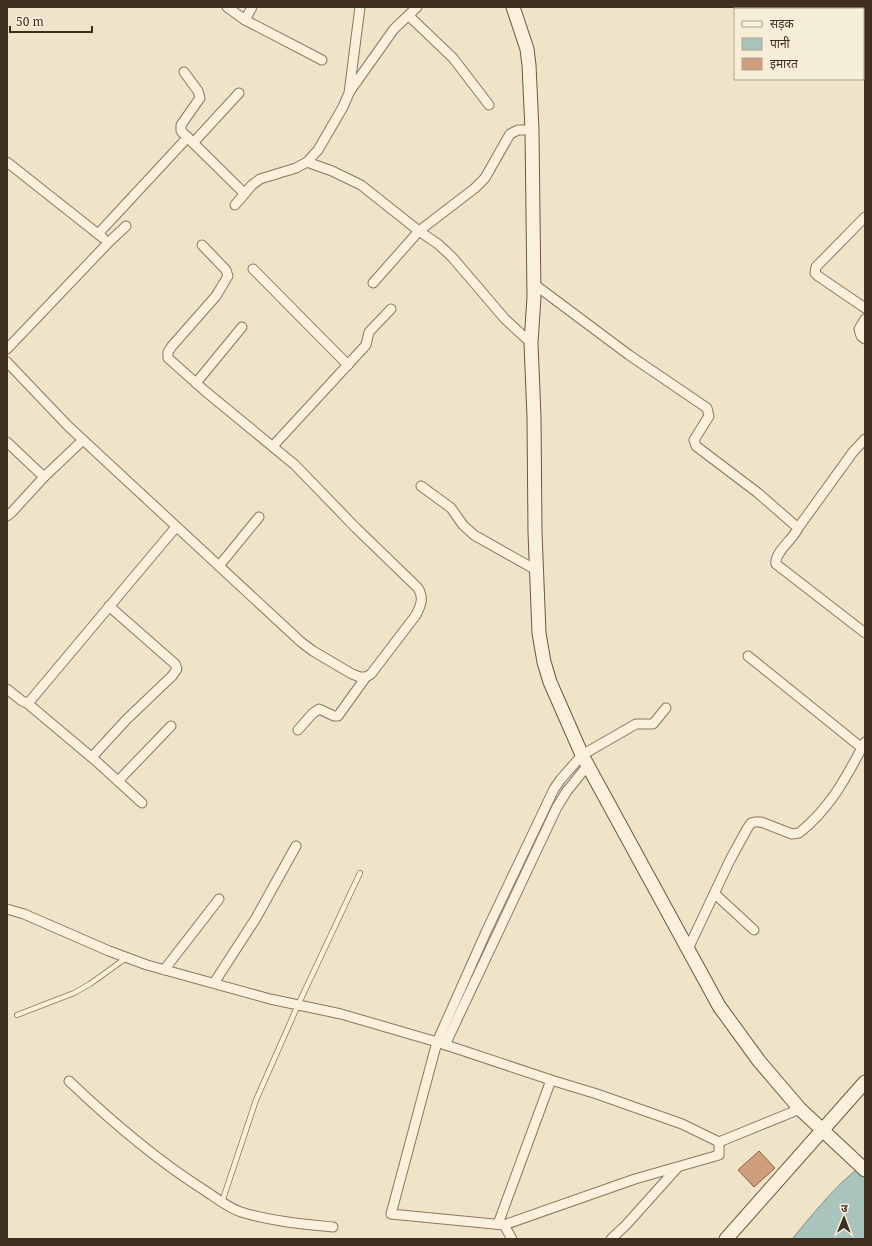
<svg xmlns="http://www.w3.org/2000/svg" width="872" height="1246" viewBox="0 0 872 1246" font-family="'Noto Serif','Noto Sans Devanagari',serif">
	<rect width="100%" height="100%" fill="#f0e4c8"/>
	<path fill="#a9c4bc" stroke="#6f938a" d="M865,1163V1239H792C815,1212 836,1184 865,1163Z"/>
	<path fill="#cf9f7d" stroke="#8d5f41" d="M759,1151L775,1168L754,1187L738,1170Z"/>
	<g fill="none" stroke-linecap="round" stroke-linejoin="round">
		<defs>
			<g id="lane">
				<path d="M17,1015L74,993L90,984L126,958"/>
				<path d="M222,1202L256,1100L298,1005L360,873"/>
			</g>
			<g id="street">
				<path d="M227,7L245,20L322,60"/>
				<path d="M409,16L453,58L489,105"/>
				<path d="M245,20L252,7"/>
				<path d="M184,72L198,91L200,98L181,125V131L244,193"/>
				<path d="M350,91L394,29L417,7"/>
				<path d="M193,143L239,93"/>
				<path d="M7,162L103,238"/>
				<path d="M307,162L332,171L361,185L419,231L438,244L452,257L505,319L531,343"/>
				<path d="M235,205L252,185L260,179L296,168L307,162L318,150L343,107L349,93L360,7"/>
				<path d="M865,217L816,267L815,273L818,276L865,308"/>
				<path d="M98,234L188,137"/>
				<path d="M253,269L348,365"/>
				<path d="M373,283L419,231L475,188L485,178L510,134L518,130H532"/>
				<path d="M534,284L629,355L707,408L709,416L694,440L696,446L758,493L798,528C794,539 774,552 776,564L865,633"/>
				<path d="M865,319L859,329L861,336L865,339"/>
				<path d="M7,349L109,242L126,226"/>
				<path d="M7,362L68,426L301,642L313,651L352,674L360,677H366L371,674L416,615C421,605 424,598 418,588L356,528L295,465L205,391L168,358V352L172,346L216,296L228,276L226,270L202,245"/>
				<path d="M196,383L242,327"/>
				<path d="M7,442L44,477"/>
				<path d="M273,446L366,345L369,332L391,309"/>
				<path d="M421,486L451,508L463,525L474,535L536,570"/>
				<path d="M7,516L12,512L44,477L83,440"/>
				<path d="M798,528L853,452L865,439"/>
				<path d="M219,566L259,517"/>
				<path d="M748,656L862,748"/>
				<path d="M7,689L22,701L27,703L30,701L176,527"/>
				<path d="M27,703L96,761L142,803"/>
				<path d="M666,708L653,724H636L582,755L561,779L554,789L486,932L437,1042L391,1214L504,1225L635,1179L719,1155V1142"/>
				<path d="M298,730L312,714L319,709L334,716H338L366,677"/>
				<path d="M92,757L127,719L172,676L177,669L175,664L109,606"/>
				<path d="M118,781L171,726"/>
				<path d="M715,894L754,930"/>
				<path d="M7,909L24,914L109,951L147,965L270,999L341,1014L437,1042L551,1080L597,1094L682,1124L719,1142L800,1109"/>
				<path d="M688,949L730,860L747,829L751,823L755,822H761L792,834L799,833C830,809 847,776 865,742"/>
				<path d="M164,970L219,899"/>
				<path d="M214,983L256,918L296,846"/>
				<path d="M445,1045L557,807L567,791L588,765"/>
				<path d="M69,1081C111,1121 155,1159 204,1190C215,1197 228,1208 241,1212C270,1221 303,1224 333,1227"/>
				<path d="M498,1224L551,1080"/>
				<path d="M504,1225L512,1239"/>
				<path d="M611,1239L626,1225L678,1167"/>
			</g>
			<g id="secondary">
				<path d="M513,7L527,49L529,65L532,130L534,297L531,343L534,417L535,532L539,633L544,662L550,682L582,755L719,1006L759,1061L800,1109L865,1170"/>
				<path d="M726,1239L865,1082"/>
			</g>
		</defs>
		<use href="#lane" stroke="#8d765c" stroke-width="6"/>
		<use href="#street" stroke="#8d765c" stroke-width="11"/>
		<use href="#secondary" stroke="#6f573f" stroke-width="15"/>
		<use href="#lane" stroke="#faf1dc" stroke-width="4.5"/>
		<use href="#street" stroke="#faf1dc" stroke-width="9"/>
		<use href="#secondary" stroke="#faf1dc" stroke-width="13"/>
	</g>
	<rect width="872" height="1246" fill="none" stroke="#3d2e20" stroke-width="16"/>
	<rect x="734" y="8" width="130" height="72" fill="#f7eed8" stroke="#ada18e"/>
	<rect x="742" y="21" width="20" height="6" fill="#faf1dc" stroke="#ada18e"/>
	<text x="770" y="28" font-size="12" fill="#3d2e20">सड़क</text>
	<rect x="742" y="38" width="20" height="12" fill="#a9c4bc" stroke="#ada18e"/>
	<text x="770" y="48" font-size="12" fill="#3d2e20">पानी</text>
	<rect x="742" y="58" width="20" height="12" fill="#cf9f7d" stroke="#ada18e"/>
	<text x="770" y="68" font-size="12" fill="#3d2e20">इमारत</text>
	<g transform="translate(844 1218) rotate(1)" stroke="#f7eed8" stroke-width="3" paint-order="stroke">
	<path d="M0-3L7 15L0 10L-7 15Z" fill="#3d2e20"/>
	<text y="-6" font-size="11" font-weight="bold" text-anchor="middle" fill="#3d2e20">उ</text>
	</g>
	<path d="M10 26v6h82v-6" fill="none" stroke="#3d2e20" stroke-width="2"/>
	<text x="16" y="26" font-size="12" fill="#3d2e20" stroke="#f7eed8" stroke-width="3" paint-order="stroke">50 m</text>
</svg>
